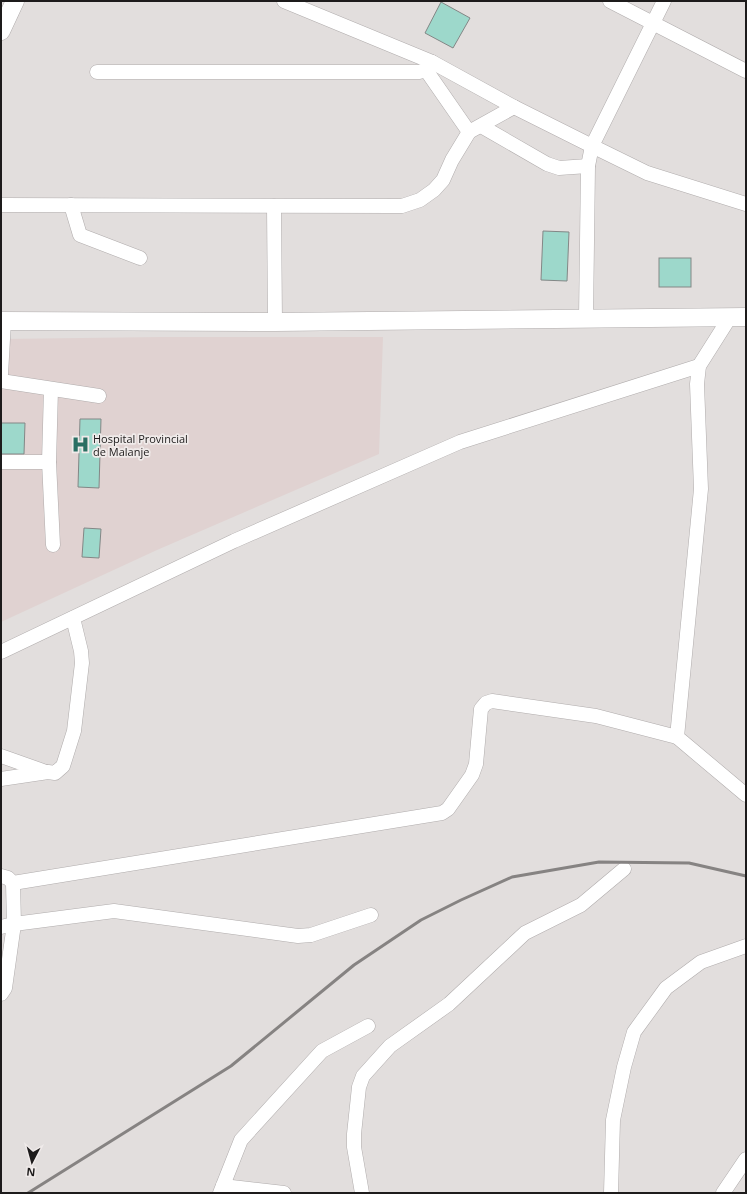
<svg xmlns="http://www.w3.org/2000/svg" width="747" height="1194" viewBox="0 0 747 1194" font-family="'Open Sans',sans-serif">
	<rect width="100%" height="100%" fill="#e2dedd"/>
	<path fill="#e0d2d1" d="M161,337H383L379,454L157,550L1,622V339Z"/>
	<g fill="#9dd8cb" stroke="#838786">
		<path d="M441,2L470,18L453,48L425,33Z"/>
		<path d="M543,231L569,232L567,281L541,280Z"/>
		<rect x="659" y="258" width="32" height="29"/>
		<path d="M80,419H101L99,488L78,487Z"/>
		<path d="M1,423H25L24,454H1Z"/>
		<path d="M84,528L101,529L99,558L82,557Z"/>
	</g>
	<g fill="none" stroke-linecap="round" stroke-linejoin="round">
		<defs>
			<g id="minor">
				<path d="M284,1L432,62L514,107L592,146L588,166L586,318"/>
				<path d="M610,1L746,71"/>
				<path d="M664,1L592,146L647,173L746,204"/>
				<path d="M426,70L469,132"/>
				<path d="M97,72H419L426,70L432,62"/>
				<path d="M481,126L547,164L559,168L588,166"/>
				<path d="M1,205L402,206L420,200L434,190L443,180L452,160L469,132L514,107"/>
				<path d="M71,205L80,235L140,258"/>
				<path d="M274,206L275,322"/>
				<path d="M730,317L699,366L697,384L701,489L677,737L746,795"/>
				<path d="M1,374L4,321"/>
				<path d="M1,381L99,396"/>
				<path d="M51,389L49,462L53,545"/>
				<path d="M1,462H49"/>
				<path d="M1,652L234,541L460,442L699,366"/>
				<path d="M1,756L46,772"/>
				<path d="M1,779L48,772L55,773L63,766L74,731L82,663L81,651L73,618"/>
				<path d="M1,876L8,878L13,883L442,813L448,809L472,775L476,764L481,709L486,703L492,701L596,716L677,737"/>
				<path d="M1,927L14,924L114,911L298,936L311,935L371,915"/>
				<path d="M1,994L5,988L14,924L13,883"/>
				<path d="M223,1186L284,1193"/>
				<path d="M220,1193L241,1140L322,1051L368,1026"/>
				<path d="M362,1193L354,1147V1134L359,1087L363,1076L390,1046L449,1004L525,933L581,905L624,869"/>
				<path d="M611,1193L613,1120L624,1067L634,1032L666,988L701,962L746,946"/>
				<path d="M723,1193L746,1159"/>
			</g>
			<g id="major">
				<path d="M1,31L15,1"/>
				<path d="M1,321L275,322L746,317"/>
			</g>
		</defs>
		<use href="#minor" stroke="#b0acac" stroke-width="15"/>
		<use href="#major" stroke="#b0acac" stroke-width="19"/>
		<use href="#minor" stroke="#fff" stroke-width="14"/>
		<use href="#major" stroke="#fff" stroke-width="18"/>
		<path stroke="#868382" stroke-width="3" d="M28,1193L231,1066L354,965L421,920L461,900L512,877L599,862L689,863L746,876"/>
	</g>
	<defs>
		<symbol id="hospital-bare" viewBox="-9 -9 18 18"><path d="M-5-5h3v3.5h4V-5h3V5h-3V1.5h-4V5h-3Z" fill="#2a6f63" stroke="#f0ebea" stroke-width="2.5" paint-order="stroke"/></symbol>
	</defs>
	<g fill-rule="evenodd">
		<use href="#hospital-bare" x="68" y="432" width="25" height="25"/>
	</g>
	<g text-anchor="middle" stroke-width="3.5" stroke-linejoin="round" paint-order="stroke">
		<g font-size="11" fill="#1d1b1b" stroke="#f0ebea" text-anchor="start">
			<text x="93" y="443">Hospital Provincial<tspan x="93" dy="13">de Malanje</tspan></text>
		</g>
	</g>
	<rect width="747" height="1194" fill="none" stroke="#1d1b1b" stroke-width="4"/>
	<g transform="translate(32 1162) rotate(186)" stroke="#f0ebea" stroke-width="3" paint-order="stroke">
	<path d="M0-3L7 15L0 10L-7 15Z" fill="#1d1b1b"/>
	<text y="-6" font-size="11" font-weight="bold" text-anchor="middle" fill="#1d1b1b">N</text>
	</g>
</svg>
